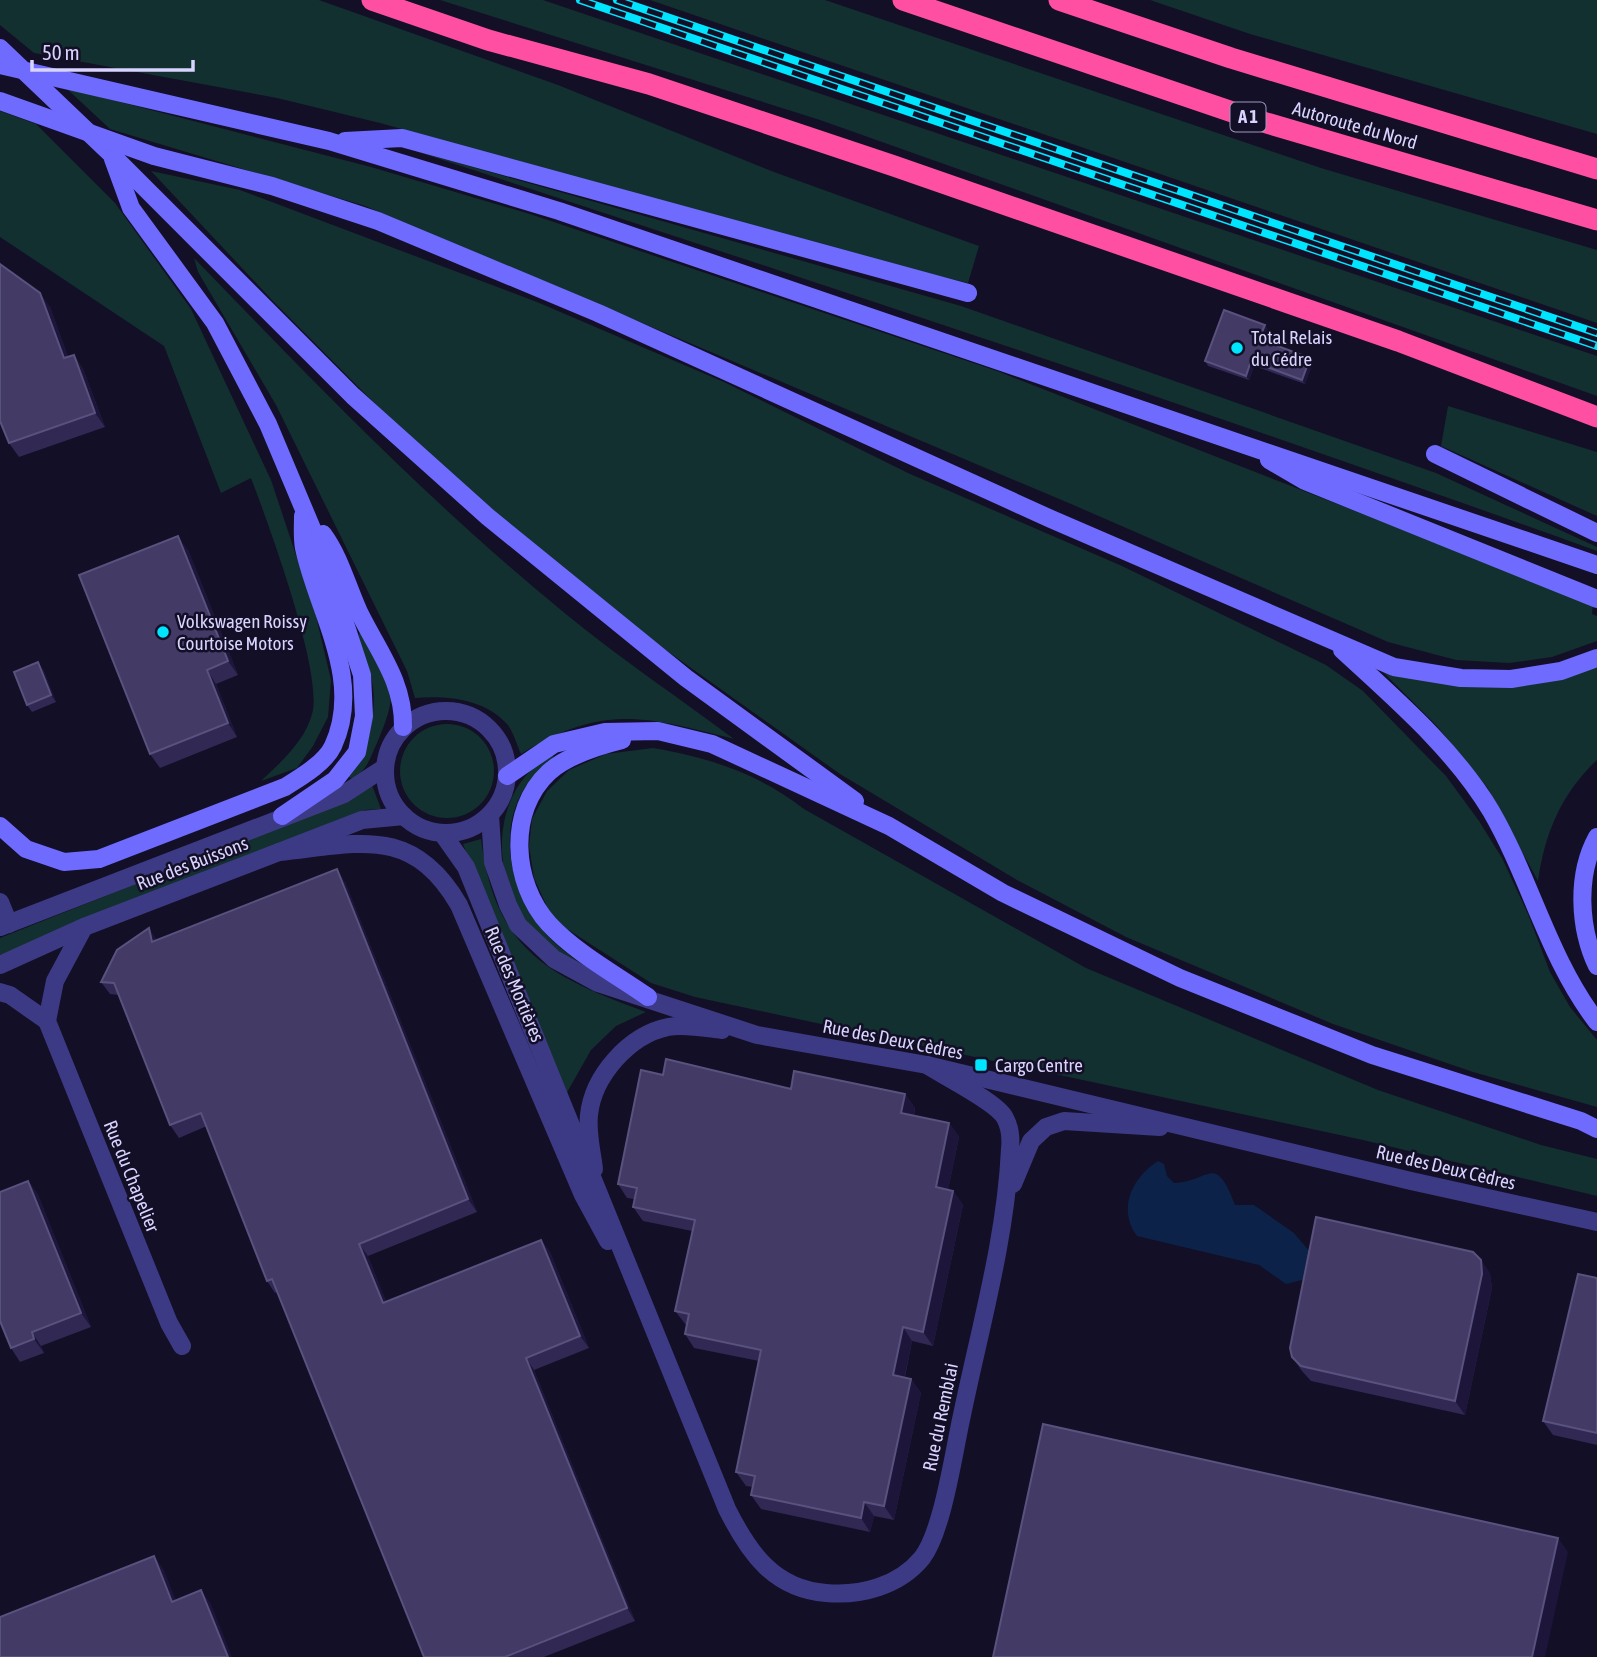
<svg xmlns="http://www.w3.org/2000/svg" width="1597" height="1657" viewBox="0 0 1597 1657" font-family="'Asap Condensed',sans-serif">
	<rect width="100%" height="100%" fill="#130f26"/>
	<g fill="#12302f">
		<path d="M0,0H319L558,85L774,172L979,246L968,283L856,256L380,123L277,98L34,53L0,25Z"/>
		<path d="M440,0H543L1597,356V396L820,120Z"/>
		<path d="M650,0H825L1321,168L1597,250V323Z"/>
		<path d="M1150,0H1597V134L1250,34Z"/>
		<path d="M66,88L371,167L533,215L997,371L1593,604L1592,614L1597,616V641L1552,657L1509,663L1456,660L1388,642L1071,504L365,206L110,129Z"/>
		<path d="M0,111L36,124L115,203L191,309L271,480L315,612L331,680L328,717L313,746L297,768L261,781C280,763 305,741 312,714C324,674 268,523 251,478L221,493L164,346L0,237Z"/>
		<path d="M409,149L961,306L1436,473L1597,547V551C1204,409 806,279 409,149Z"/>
		<path d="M151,171L240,190L537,302L724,382L908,473L1122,566L1326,665L1363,691L1446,776L1479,821L1502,858L1528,914L1550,972L1570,1007L1597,1040V1107L1473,1072L1333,1024L1126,937L1017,880L840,774L649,638L423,452L271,299Z"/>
		<path d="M194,258C314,382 434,507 567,615C621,659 679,698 734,739C646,717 604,703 521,754C517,745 513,731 507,724C485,699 446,695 415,698L407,671L276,405L198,272Z"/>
		<path d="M1448,406L1597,452V516L1441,446Z"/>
		<path d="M359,633L364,636C392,688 401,686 377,743C370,758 368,768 354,779L348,777C369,745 381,708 369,669C366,658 358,645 359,633Z"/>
		<path d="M1597,665V760C1561,794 1545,833 1538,881L1487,787L1436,725L1381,670L1438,682Z"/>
		<circle cx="447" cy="771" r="47"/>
		<path d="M653,748C711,758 757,773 804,809L1086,968L1378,1090L1541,1145L1597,1159V1196L1363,1140L695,997L651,983L553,920L534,878L529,846L532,819L547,791L569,770L606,754Z"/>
		<path d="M549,756H554C548,765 538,771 531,779C492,827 511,903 554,942C564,952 577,960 588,969C566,957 542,946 527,925C491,874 490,792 549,756Z"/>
		<path d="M372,785L381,809L365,810L0,955V938L356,796Z"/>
		<path d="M481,839C495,951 549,976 646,1012L616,1026L591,1050L565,1096L463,844Z"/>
	</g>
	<path fill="#0c2248" d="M1158,1161L1164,1164L1167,1176L1174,1183C1209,1182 1215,1151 1235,1205H1254L1294,1233L1310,1252L1312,1268L1302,1280L1286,1284L1259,1265L1137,1236C1117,1210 1132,1177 1158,1161Z"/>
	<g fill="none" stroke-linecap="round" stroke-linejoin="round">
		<g stroke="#3d3a85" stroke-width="18">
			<circle cx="446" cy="772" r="61"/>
			<path d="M490,815L493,862L508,905L518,925L554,959L598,983L757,1035L927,1065L1411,1181L1597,1222"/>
			<path d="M442,833L466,867L727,1509C749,1553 774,1589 826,1593C861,1596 899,1586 922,1558C943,1531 954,1450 962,1415C980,1328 1006,1238 1010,1149C1011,1139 1010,1127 1005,1118C997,1102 945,1077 927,1065"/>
			<path d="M279,852C357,844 412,824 459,905L583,1195L608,1241"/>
			<path d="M0,902L9,924"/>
			<path d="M0,927L344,794L384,768"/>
			<path d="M84,927L55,981L47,1021L169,1323L182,1346"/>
			<path d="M0,965L84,927L362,820L404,816"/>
			<path d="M0,992L10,995L47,1021"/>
			<path d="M594,1169C592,1152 587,1133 589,1115C593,1076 629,1035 668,1027C685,1024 705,1028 722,1030"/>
			<path d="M1013,1184L1031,1141L1046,1127L1064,1121L1160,1127"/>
		</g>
		<g stroke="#6f6bff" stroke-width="18">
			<path d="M0,48L110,153L353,396L488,517L686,678L855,801"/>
			<path d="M0,65L329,141L559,211L1597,565"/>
			<path d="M0,101L154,156L272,186L378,221L598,313L1051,519L1394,667L1461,678L1511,679L1561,671L1597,658"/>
			<path d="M345,141L402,138L968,293"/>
			<path d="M113,159L131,208L215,323L268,424L321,550L362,675L364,716L357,752L335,780L282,816"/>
			<path d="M1435,454L1597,533"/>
			<path d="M1269,460L1305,481L1597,599"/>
			<path d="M323,534C340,557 347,586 359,612C378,651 404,682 403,727"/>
			<path d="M1342,650C1394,698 1454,749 1491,811C1531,880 1548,958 1597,1022"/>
			<path d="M622,740C598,746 568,755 549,772C507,811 512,883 549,924C576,953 615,974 648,997"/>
			<path d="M507,776L554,744L605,732L658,731L712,744L889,826L1003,893L1180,978L1372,1055L1581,1121L1597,1129"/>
			<path d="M0,826L26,849L64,862L99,859L285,787C301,777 325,763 333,746C364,679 317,611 304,548C302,538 303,526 303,516"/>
			<path d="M1597,837C1576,875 1579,928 1597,966"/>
		</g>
		<g stroke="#ff4fa3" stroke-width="21">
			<path d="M372,0L488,40L649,84L894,166L1398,341L1597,417"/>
			<path d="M903,0L1253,119L1597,220"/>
			<path d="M1059,0L1231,58L1597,169"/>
		</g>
		<defs>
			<g id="rail">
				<path d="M580,0L1597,346"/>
				<path d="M617,0L1597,333"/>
			</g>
		</defs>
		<use href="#rail" stroke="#00e5ff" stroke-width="8"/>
		<use href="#rail" stroke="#130f26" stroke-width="5" stroke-dasharray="16" stroke-linecap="butt"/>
	</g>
	<g fill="#312854">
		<path d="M50,307L68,357L74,355L83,369L105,427L19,457L9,443Z"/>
		<path d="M1268,329L1263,341L1313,362L1305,384L1254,366L1249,380L1208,366L1205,361Z"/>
		<path d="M188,550L238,675L216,684L237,737L160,768L150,754Z"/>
		<path d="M43,669L56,702L32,712L27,705Z"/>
		<path d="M345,882L477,1212L368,1256L386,1302L541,1240L550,1252L589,1348L534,1370L635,1621L544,1657H424L277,1292L275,1293L267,1281L207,1126L179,1138L170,1125L118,995L110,994L101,982L157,940Z"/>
		<path d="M663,1075L791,1089L905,1094L915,1108L914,1116L949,1123L959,1137L948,1190L953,1191L963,1205L933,1346L912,1341L905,1377L911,1379L921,1393L894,1520L874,1516L870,1532L761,1509L751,1495L753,1487L746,1486L736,1472L759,1361L694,1348L685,1334L686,1325L675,1311L692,1231L643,1221L633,1207L634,1199L627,1198L618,1184Z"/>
		<path d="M28,1181L38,1195L91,1327L41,1346L44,1353L20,1362L11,1348Z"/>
		<path d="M1481,1260L1490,1274L1492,1288L1465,1415L1311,1381L1302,1371L1292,1357Z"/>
		<path d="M1597,1278V1445L1553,1435L1543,1421Z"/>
	</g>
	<g fill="#1d163a">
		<path d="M40,293L50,307L74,372L64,358Z"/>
		<path d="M1265,325L1268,329L1262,344L1259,339Z"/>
		<path d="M74,355L83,369L105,427L95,413Z"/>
		<path d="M1310,358L1313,362L1305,384L1302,380Z"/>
		<path d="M1251,361L1254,366L1249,380L1246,376Z"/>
		<path d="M178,536L188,550L238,675L228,661Z"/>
		<path d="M38,662L43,669L56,702L51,695Z"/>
		<path d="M207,670L216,684L237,737L228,723Z"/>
		<path d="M337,869L345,882L477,1212L468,1199Z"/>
		<path d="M149,928L157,940L152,942Z"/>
		<path d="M905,1094L915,1108L911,1127L901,1113Z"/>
		<path d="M949,1123L959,1137L946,1201L936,1187Z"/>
		<path d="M28,1181L38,1195L91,1327L81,1313Z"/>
		<path d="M953,1191L963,1205L933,1346L923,1332Z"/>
		<path d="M541,1240L550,1252L589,1348L580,1336Z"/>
		<path d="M359,1244L368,1256L392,1315L383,1303Z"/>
		<path d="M1481,1260L1490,1274L1492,1288L1465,1415L1455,1401Z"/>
		<path d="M903,1327L912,1341L902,1389L893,1375Z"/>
		<path d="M32,1332L41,1346L44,1353L34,1339Z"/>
		<path d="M526,1358L534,1370L635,1621L627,1608Z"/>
		<path d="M911,1379L921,1393L894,1520L884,1506Z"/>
		<path d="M864,1502L874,1516L870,1532L861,1518Z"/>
		<path d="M1558,1538L1568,1552L1545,1657H1532Z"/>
		<path d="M154,1556L164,1570L182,1616L172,1602Z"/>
		<path d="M201,1590L211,1604L232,1657H228Z"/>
	</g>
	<g fill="#433a66" stroke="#5a527e" stroke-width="2">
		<path d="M0,264L40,293L64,358L74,355L95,413L9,443L0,421Z"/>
		<path d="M1224,310L1265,325L1259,339L1310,358L1302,380L1251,361L1246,376L1205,361Z"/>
		<path d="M178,536L228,661L207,670L228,723L150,754L79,575Z"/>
		<path d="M38,662L51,695L27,705L14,672Z"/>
		<path d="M337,869L468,1199L359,1244L383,1303L541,1240L580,1336L526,1358L627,1608L505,1657H424L272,1279L267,1281L201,1113L170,1125L114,983L101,982L117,950L149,928L152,942Z"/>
		<path d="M666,1059L791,1089L794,1071L905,1094L901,1113L949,1123L936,1187L953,1191L923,1332L903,1327L893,1375L911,1379L884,1506L864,1502L861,1518L751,1495L755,1476L736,1472L761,1350L685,1334L689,1314L675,1311L695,1220L633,1207L637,1188L618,1184L641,1070L663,1075Z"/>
		<path d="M28,1181L81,1313L32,1332L34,1339L11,1348L0,1321V1192Z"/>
		<path d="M1316,1217L1473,1252L1481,1260L1482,1274L1455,1401L1301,1366L1292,1357L1290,1348Z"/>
		<path d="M1578,1274L1597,1278V1433L1543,1421Z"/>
		<path d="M1043,1424L1558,1538L1532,1657H993Z"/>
		<path d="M154,1556L172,1602L201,1590L228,1657H0V1617Z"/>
	</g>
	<g fill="#00e5ff" stroke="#130f26" stroke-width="2.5">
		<circle cx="1237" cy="348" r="7"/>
		<circle cx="163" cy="632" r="7"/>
		<rect x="974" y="1058" width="14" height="14" rx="3.5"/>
	</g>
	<g text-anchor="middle" stroke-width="5" stroke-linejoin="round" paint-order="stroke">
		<rect fill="#130f26" stroke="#9e99be" stroke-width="2" x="1230.5" y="102.5" width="35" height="29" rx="5"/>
		<g font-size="18" font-weight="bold" fill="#d9d4ff">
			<text x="1248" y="123">A 1</text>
		</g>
		<g font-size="19" fill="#d9d4ff" stroke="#130f26">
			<text transform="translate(1355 125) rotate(16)" y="7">Autoroute du Nord</text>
			<text transform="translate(192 863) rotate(-21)" y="7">Rue des Buissons</text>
			<text transform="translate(515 984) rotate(67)" y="7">Rue des Mortières</text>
			<text transform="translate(893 1039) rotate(11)" y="7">Rue des Deux Cèdres</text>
			<text transform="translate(1446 1167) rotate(13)" y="7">Rue des Deux Cèdres</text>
			<text transform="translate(132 1176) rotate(68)" y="7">Rue du Chapelier</text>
			<text transform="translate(940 1417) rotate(-78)" y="7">Rue du Remblai</text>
		</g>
		<g font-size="19" fill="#d9d4ff" stroke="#130f26" text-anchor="start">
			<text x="1251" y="344">Total Relais<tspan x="1251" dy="22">du Cédre</tspan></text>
			<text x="177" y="628">Volkswagen Roissy<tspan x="177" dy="22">Courtoise Motors</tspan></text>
			<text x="995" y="1072">Cargo Centre</text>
		</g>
	</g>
	<path d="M32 60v10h161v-10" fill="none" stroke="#d9d4ff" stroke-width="3.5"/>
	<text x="42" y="60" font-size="21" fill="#d9d4ff" stroke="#130f26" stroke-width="5" paint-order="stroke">50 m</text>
</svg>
